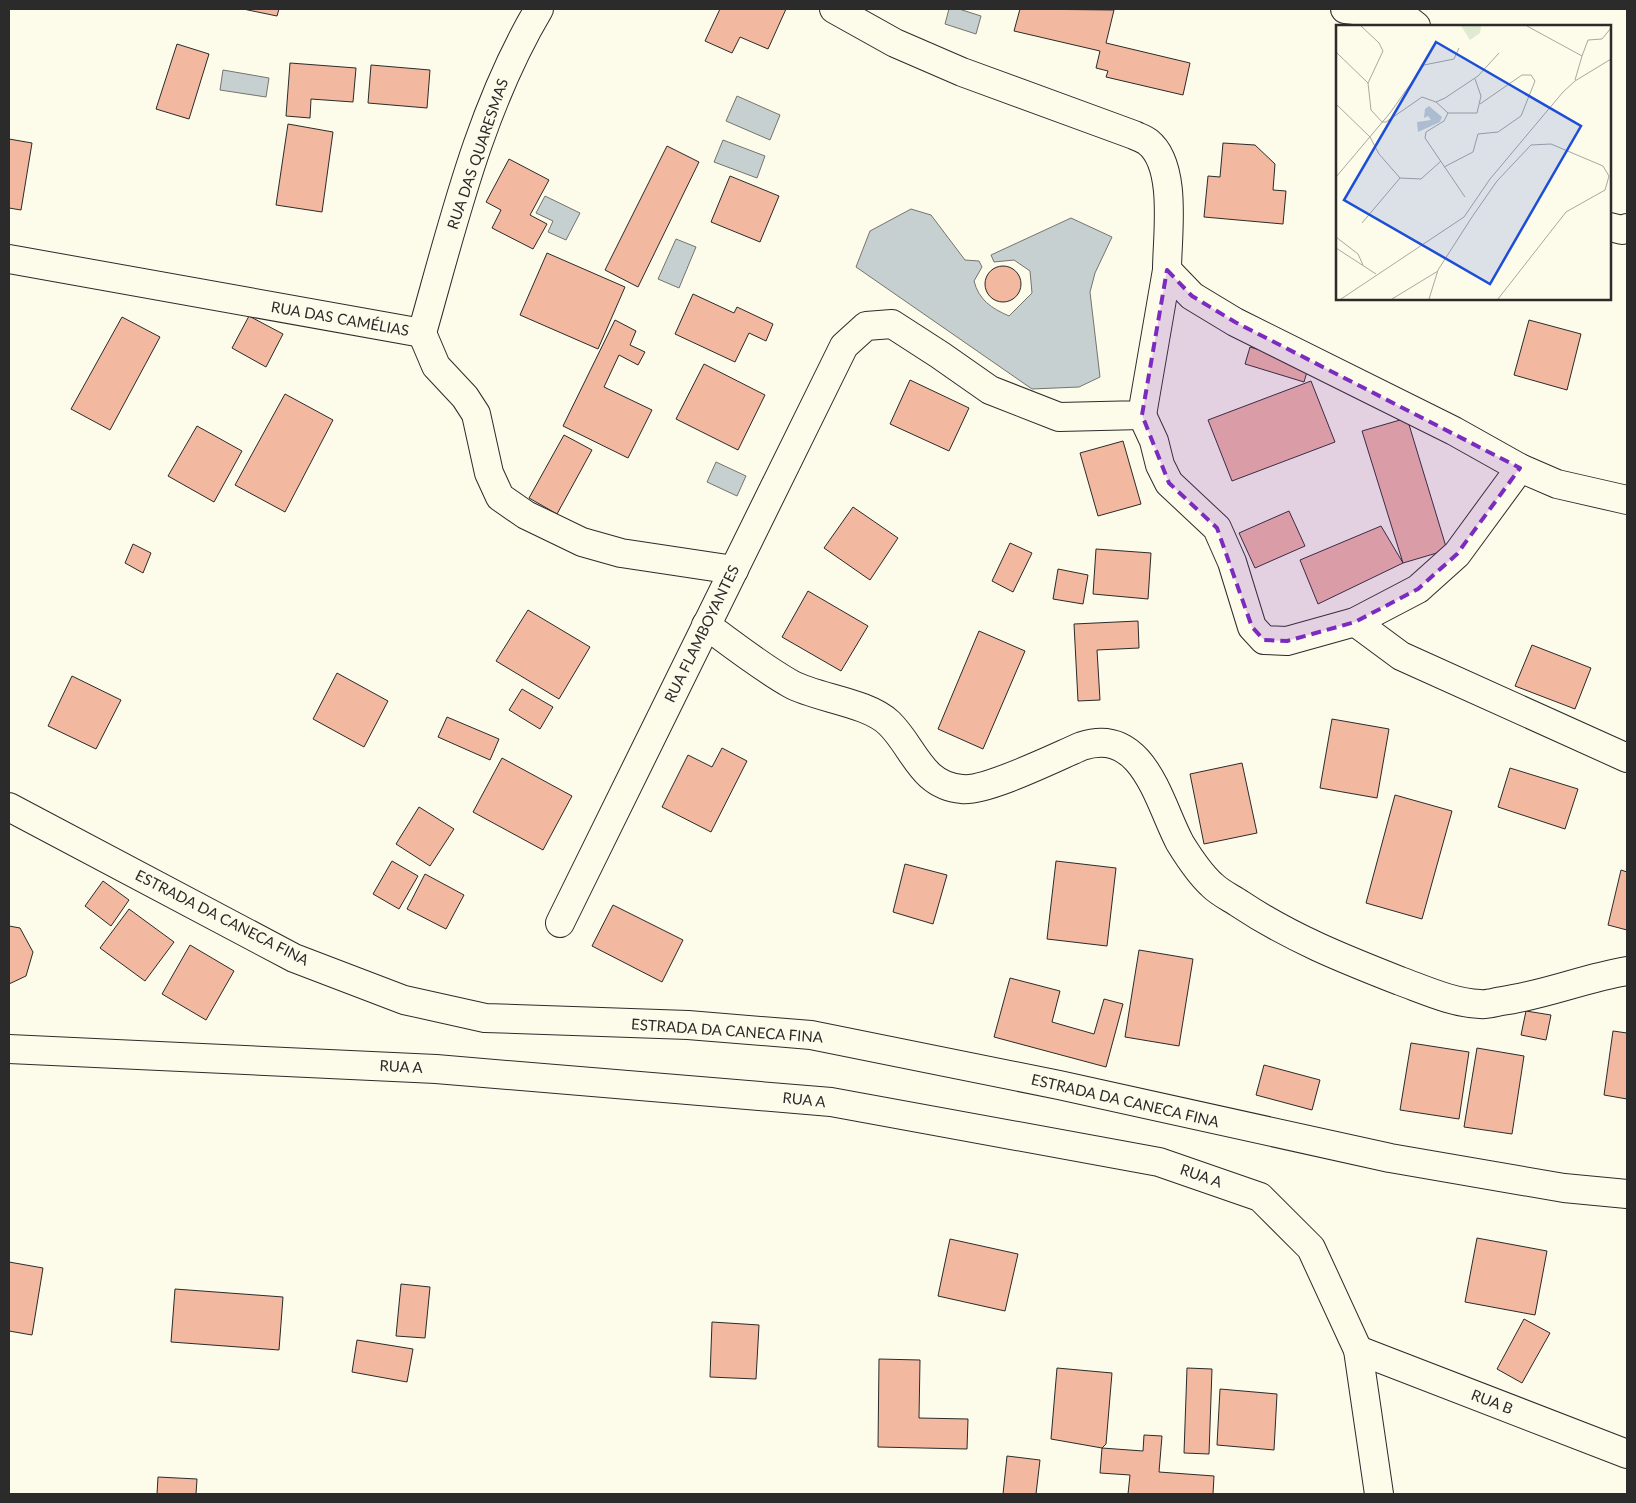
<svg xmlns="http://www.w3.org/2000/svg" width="1636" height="1503" viewBox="0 0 1636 1503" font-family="Lato,sans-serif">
	<rect width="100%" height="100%" fill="#fdfbea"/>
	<g fill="#c7d0d0" stroke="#74746e">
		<path d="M949,9H959L981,16L976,34L945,24Z"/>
		<path d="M223,70L269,78L266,97L220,90Z"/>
		<path d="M737,96L780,115L770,140L726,121Z"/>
		<path d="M723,140L765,156L757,178L714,162Z"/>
		<path d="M545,196L580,213L566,240L548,232L553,221L536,213Z"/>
		<path d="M911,209L931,215L965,260L979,261L982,267L974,281C979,300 991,308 1009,316L1032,293L1030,271L1014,260L994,262L991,255L1071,218L1112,237L1095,273L1090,292L1100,377L1079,387L1032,389L856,267L870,231Z"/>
		<path d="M676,239L696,247L679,288L658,279Z"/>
		<path d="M716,462L746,476L737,496L707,482Z"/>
	</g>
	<g fill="#f2b8a0" stroke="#2b2b2b">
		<path d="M243,9H279L277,16Z"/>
		<path d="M720,9H786L768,49L740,37L732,53L705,41Z"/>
		<path d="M1020,9L1114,10L1106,43L1190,63L1183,95L1106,77L1108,71L1096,68L1100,51L1014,31Z"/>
		<path d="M177,44L209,54L189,119L156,109Z"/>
		<path d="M290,63L356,68L353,102L311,99L310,118L286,116Z"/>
		<path d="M371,65L430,70L427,108L368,103Z"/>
		<path d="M288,124L333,132L322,212L276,205Z"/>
		<path d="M9,139L32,143L21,210L9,208Z"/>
		<path d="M1223,143L1255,145L1275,164L1273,190L1286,191L1283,224L1204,217L1208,176L1220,177Z"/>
		<path d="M667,146L699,162L638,287L605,270Z"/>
		<path d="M509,159L549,180L530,215L547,224L533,249L492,228L501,210L486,202Z"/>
		<path d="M730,176L779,196L760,242L711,222Z"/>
		<path d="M547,253L625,287L598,349L520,315Z"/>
		<circle cx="1003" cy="284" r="18"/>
		<path d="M693,294L734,313L737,307L773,324L766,341L749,333L735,362L675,334Z"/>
		<path d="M249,316L283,334L266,367L232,348Z"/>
		<path d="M122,317L160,337L110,430L71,409Z"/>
		<path d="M615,320L636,331L630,345L645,352L638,365L619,355L604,387L652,410L628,458L563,426Z"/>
		<path d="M1529,320L1581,334L1567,390L1514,375Z"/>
		<path d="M1250,347L1309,365L1304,382L1245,364Z"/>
		<path d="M704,364L765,395L738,450L676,419Z"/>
		<path d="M910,380L969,408L949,451L890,424Z"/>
		<path d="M1311,381L1335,442L1232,481L1208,420Z"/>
		<path d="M285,394L333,420L285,512L235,485Z"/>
		<path d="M1407,418L1447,550L1403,563L1362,431Z"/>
		<path d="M197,426L242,451L214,502L168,476Z"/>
		<path d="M564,435L592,450L557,514L529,498Z"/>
		<path d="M1123,441L1141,504L1098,516L1080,453Z"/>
		<path d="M853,507L898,538L870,580L824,548Z"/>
		<path d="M1289,511L1305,546L1255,568L1239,533Z"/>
		<path d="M1381,526L1403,563L1318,604L1300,560Z"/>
		<path d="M1010,543L1032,553L1013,592L992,581Z"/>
		<path d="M133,544L151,553L143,573L125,563Z"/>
		<path d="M1096,549L1151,553L1148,599L1093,594Z"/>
		<path d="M1058,569L1088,575L1083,604L1053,599Z"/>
		<path d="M808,591L868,626L841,671L782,637Z"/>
		<path d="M528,610L590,647L559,699L496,661Z"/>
		<path d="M1138,621L1139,648L1097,650L1100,700L1078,701L1074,624Z"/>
		<path d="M979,631L1025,651L983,749L938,729Z"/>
		<path d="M1532,645L1591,668L1575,709L1515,686Z"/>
		<path d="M337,673L388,701L364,747L313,719Z"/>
		<path d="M72,676L121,700L96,749L48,726Z"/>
		<path d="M522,689L553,707L540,729L509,710Z"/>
		<path d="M447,717L499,739L490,760L438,737Z"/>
		<path d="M1332,719L1389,729L1377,798L1320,788Z"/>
		<path d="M722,748L747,761L711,832L662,807L688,755L712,767Z"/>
		<path d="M502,758L572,796L543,850L473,812Z"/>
		<path d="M1242,763L1257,833L1204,844L1190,774Z"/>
		<path d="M1510,768L1578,789L1565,829L1498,807Z"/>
		<path d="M1395,795L1452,811L1422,919L1366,903Z"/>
		<path d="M419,807L454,829L430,866L396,844Z"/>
		<path d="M392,861L418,876L399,909L373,894Z"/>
		<path d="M1056,861L1116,868L1107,946L1047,939Z"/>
		<path d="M905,864L947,875L933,924L893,912Z"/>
		<path d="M1621,870L1627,872V930L1608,925Z"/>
		<path d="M425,874L464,895L446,929L407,909Z"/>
		<path d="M103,881L129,900L111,926L85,906Z"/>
		<path d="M613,905L683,940L662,982L592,946Z"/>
		<path d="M129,909L174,942L145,981L100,948Z"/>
		<path d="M9,926L20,928L33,952L26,976L9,984Z"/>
		<path d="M190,945L234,971L206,1020L162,994Z"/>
		<path d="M1139,950L1193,959L1179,1046L1125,1037Z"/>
		<path d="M1010,978L1060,991L1052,1022L1094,1034L1104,999L1123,1004L1106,1067L994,1037Z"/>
		<path d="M1526,1011L1551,1015L1546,1040L1521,1035Z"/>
		<path d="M1613,1031L1627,1033V1099L1604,1095Z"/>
		<path d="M1411,1043L1469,1052L1459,1119L1400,1110Z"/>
		<path d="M1477,1048L1524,1056L1512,1134L1464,1127Z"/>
		<path d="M1264,1065L1320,1080L1312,1110L1256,1095Z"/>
		<path d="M1477,1238L1547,1251L1535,1315L1465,1302Z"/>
		<path d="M950,1239L1018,1254L1005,1311L938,1296Z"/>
		<path d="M9,1262L43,1268L32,1335L9,1331Z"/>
		<path d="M401,1284L430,1287L425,1338L396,1336Z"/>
		<path d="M175,1289L283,1297L279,1350L171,1342Z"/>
		<path d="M1524,1319L1550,1333L1522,1383L1497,1369Z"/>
		<path d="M712,1322L759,1325L756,1379L710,1377Z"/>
		<path d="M357,1340L413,1349L407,1382L352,1372Z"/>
		<path d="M879,1359L920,1360L919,1418L968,1419L967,1449L878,1447Z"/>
		<path d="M1057,1368L1112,1373L1106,1444L1102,1448L1051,1439Z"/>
		<path d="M1187,1368L1212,1369L1209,1454L1184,1453Z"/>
		<path d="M1220,1389L1277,1394L1274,1450L1217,1445Z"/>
		<path d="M1144,1435L1162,1436L1159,1472L1214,1476L1213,1494H1128L1130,1475L1100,1473L1102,1448L1143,1451Z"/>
		<path d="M1007,1456L1040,1460L1036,1494H1003Z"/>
		<path d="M158,1477L197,1479L196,1494H157Z"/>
	</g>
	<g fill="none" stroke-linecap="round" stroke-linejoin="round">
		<defs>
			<g id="minor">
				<path d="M834,9L895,43L962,72L1134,135C1138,137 1144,139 1148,142C1178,166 1167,236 1167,270L1192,296L1235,322L1454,431L1520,468L1557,484L1627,500"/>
				<path d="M1345,9L1402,15L1416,26"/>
				<path d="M1610,227L1622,230L1627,228"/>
				<path d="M9,259L422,333"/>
				<path d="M422,333L436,366L465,397L476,414L489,473L500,497L526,515L582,542L621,553L734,570"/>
				<path d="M422,333C453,224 480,108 539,9"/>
				<path d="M1142,415L1154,441L1160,465L1169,483L1217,528L1232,562L1252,627L1264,640L1287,641L1355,622L1418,589L1457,554L1520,468"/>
				<path d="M1355,622L1401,656L1627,758"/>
				<path d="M706,625C733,645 761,667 791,684C816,698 867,702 889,723C914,747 921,786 962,789C986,792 1056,757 1082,746C1144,726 1159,804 1180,843C1188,856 1201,875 1212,885C1220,893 1231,898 1240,904C1291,938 1344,959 1400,981C1425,990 1453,1003 1480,1004C1487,1005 1495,1002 1502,1001C1545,995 1585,978 1627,971"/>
				<path d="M9,807L294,958L404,1000L485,1018L688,1025L811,1035L1059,1085L1390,1158L1564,1188L1627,1194"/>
				<path d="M560,923L844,346L866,326L892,324L940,355L990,390L1059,417L1142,415L1167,270"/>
				<path d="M9,1049L436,1069L831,1102L1159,1162L1260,1197L1311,1248L1358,1350L1379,1494"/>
				<path d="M1358,1350L1627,1454"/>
			</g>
		</defs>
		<use href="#minor" stroke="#2b2b2b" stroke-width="30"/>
		<use href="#minor" stroke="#fdfbea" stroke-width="28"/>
	</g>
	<path fill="#7b2cbf" fill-opacity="0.2" stroke="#7b2cbf" stroke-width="4" stroke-dasharray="10 6" stroke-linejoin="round" d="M1167,270L1192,296L1235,322L1520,468L1457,554L1418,589L1355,622L1287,641L1264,640L1252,627L1217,528L1169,483L1142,415Z"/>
	<g text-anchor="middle" stroke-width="4" stroke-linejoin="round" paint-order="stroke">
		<g font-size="15" fill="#2b2b2b" stroke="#fdfbea">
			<text transform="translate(478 154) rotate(-71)" y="5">RUA DAS QUARESMAS</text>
			<text transform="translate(340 319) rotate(10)" y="5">RUA DAS CAMÉLIAS</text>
			<text transform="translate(702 634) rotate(-64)" y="5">RUA FLAMBOYANTES</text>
			<text transform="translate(222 918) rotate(27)" y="5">ESTRADA DA CANECA FINA</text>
			<text transform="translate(727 1031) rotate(4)" y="5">ESTRADA DA CANECA FINA</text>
			<text transform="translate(401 1067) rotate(3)" y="5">RUA A</text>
			<text transform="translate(804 1100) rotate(6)" y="5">RUA A</text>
			<text transform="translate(1125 1101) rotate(13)" y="5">ESTRADA DA CANECA FINA</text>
			<text transform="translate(1201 1176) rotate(19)" y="5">RUA A</text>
			<text transform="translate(1492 1402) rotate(21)" y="5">RUA B</text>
		</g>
	</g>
	<g transform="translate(1336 25)">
		<rect width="275" height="275" fill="#fdfbea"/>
		<path d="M125,1H145L144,8L134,15Z" fill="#deebd1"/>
		<path d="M93,81L106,92L104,97L82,107L81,97L95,95L92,91L88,93L89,84Z" fill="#c7d0d0"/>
		<path fill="none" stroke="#a9a89e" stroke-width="1" d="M191,1L246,31L239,55M0,27L32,58L47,26L43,18L25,1M246,31L252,15L266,14L275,3M32,58L35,85L46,97H50L86,72L100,77L109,73L142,51L163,28M100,77L112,88L108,96L90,107L89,113L129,172M0,79L34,112L43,129L64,153M112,88H141L145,71L139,54M108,142L137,127L142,109L162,107L185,91L199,56L195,50H186L144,79M0,152L54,88L88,40L118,34L123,23M26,198L64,153L85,154L105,136M0,212L22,229L27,240M0,223L40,249M5,274L128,192L154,154L227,67L239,56L275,34M56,274L102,246M93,274L102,245L136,192L161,156L195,120L215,119L267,141L273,151L269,165L230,187L162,274"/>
		<path fill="#1d4ed8" fill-opacity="0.15" stroke="#1d4ed8" stroke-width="2.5" d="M100,17L245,101L154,259L8,175Z"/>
		<rect width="275" height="275" fill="none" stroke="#2b2b2b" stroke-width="2.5"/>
	</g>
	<rect width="1636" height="1503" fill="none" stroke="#2b2b2b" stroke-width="20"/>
</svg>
